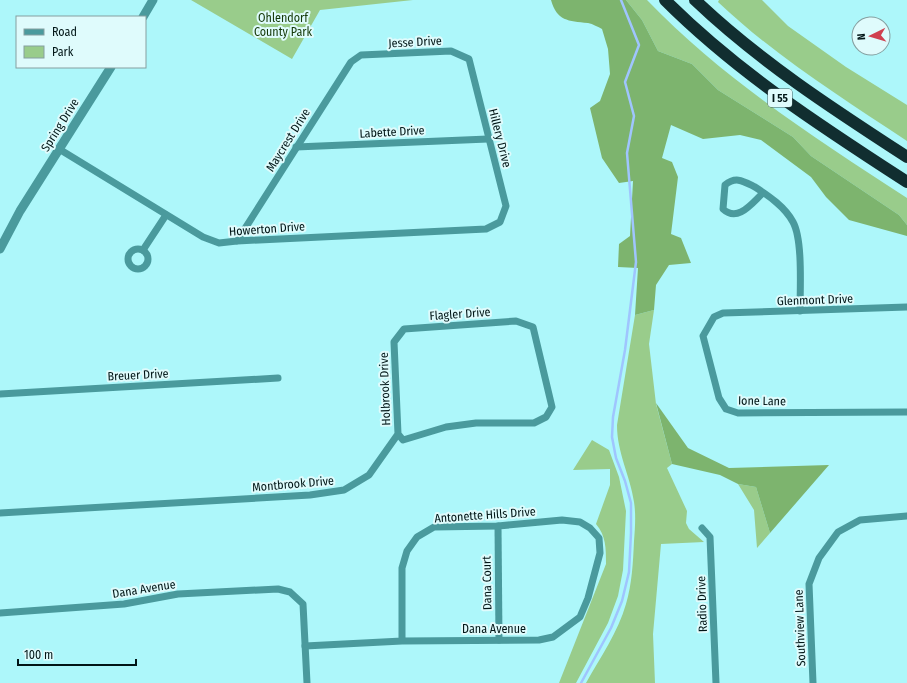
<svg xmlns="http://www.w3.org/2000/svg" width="907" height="683" viewBox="0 0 907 683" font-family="'Fira Sans Condensed',sans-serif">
	<rect width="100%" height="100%" fill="#adf7fa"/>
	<g fill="#99cc8b">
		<path d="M191,0H413L320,10L292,59Z"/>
		<path d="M626,0H647C723,79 815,138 907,198V225L899,215L811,156L793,137L718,90L692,64L658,51L642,20Z"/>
		<path d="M719,0H762L788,26L846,67L907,105V141C842,98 775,56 718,2Z"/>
		<path d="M654,310L649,344L656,404L672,464L667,468L687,511L686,523L689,529L704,542L661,544L653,634L655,683H586C600,658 618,632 626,604C632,584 633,563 634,541C635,529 636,514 634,502C630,475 617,453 617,425L635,315Z"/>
		<path d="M592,440L609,450L619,477L626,511L623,570L618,596L608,623L576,683H559L606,564C606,548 606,536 596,524L610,485V469L573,470Z"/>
		<path d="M738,484L756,487L770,533L757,548L754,510Z"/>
	</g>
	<g fill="#7db46e">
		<path d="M551,0H626L642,20L658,51L692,64L718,90L793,137L811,156L899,215L907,225V236L849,220L826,197L811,177L761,140L740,135L703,139L671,125L662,158L672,162L678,177L671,234L681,238L691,263L669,265L656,285L654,310L635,315L638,268L618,267L619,244L630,236L633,181L619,183L602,158L590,108L600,101L610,74L608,49L602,29C598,27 593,24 588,23C568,21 557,21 551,0Z"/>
		<path d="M656,403L688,448L729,468L829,465L770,533L756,487L738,484L720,475L672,464Z"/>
	</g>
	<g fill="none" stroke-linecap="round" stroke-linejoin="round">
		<path stroke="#9fc5fe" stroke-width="2.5" d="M581,683L611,628L622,601L629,572L631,533V503L625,481L616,458L612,437L613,417L625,350L636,262L627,153L634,116L625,82L639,45L621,0"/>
		<g stroke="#4a9a9d" stroke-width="7">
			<path d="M296,147L488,139"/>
			<path d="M59,149L203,237L219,243L237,241L486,229L500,222L506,206L469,59L451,51L361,55L351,62L237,241"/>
			<path d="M763,193C752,203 738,223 723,209L725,185C736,176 743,181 755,187C769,196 785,207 793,222C803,240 800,290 800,311"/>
			<circle cx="138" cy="259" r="10"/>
			<path d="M143,250L166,215"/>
			<path d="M907,307L723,313L714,317L703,336L719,398L726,409L738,413L907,412"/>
			<path d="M0,394L278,378"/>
			<path d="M0,513L310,495L344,490L369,475L398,434L403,440L446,427L476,423H534L546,417L552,407L533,327L516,321L404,329L394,342L398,434"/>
			<path d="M498,526L499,640"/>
			<path d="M702,528L710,537L716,683"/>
			<path d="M0,613L124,604L178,594L278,589L290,592L303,604L307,683"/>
			<path d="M305,646L402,641L539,640L553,637L580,617L588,598L600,553L599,538L590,528L580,522L562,520L498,526L434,527L417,537L407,551L402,568V641"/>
			<path d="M813,683L809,584L819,558L838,532L860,520L907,516"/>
		</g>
		<g stroke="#4a9a9d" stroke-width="9">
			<path d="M143,17L153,0"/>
			<path d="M0,249L20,211L111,67"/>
		</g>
		<g stroke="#112e30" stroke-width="12">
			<path d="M665,0C737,72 822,127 907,182"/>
			<path d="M695,0C759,61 833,109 907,157"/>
		</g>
	</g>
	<g text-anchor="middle" stroke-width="4" stroke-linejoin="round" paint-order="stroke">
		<rect fill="#dffbfc" stroke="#445a5b" stroke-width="1" x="768" y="89" width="24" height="18" rx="3"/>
		<g font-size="11" font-weight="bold" fill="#011516">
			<text x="780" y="102">I 55</text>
		</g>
		<g font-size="12" fill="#143807" stroke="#dffbfc">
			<text x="283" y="22">Ohlendorf<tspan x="283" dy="14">County Park</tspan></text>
		</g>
		<g font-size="12" fill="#011516" stroke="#dffbfc">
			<text transform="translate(415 42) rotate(-3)" y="4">Jesse Drive</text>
			<text transform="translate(60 125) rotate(-58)" y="4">Spring Drive</text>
			<text transform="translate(392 132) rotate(-3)" y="4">Labette Drive</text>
			<text transform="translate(500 138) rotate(76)" y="4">Hillery Drive</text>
			<text transform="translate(288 140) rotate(-58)" y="4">Maycrest Drive</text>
			<text transform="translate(267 229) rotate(-4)" y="4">Howerton Drive</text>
			<text transform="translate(815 300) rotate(-2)" y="4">Glenmont Drive</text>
			<text transform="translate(460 314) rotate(-4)" y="4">Flagler Drive</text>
			<text transform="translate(138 375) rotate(-3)" y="4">Breuer Drive</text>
			<text transform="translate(385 389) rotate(-92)" y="4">Holbrook Drive</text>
			<text transform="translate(762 401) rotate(1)" y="4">Ione Lane</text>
			<text transform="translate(293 484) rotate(-5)" y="4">Montbrook Drive</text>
			<text transform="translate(485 515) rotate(-4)" y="4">Antonette Hills Drive</text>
			<text transform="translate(487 583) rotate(-91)" y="4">Dana Court</text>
			<text transform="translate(144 589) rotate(-9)" y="4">Dana Avenue</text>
			<text transform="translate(702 604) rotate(-92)" y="4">Radio Drive</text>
			<text transform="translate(800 628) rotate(-92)" y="4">Southview Lane</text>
			<text x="494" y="633">Dana Avenue</text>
		</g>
	</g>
	<rect x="16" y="16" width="130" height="52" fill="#dffbfc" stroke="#869fa0"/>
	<rect x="24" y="29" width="20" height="6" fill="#4a9a9d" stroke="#869fa0"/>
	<text x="52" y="36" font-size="12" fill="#011516">Road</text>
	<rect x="24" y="46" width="20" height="12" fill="#99cc8b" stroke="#869fa0"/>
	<text x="52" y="56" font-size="12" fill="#011516">Park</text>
	<g transform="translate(871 36) rotate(265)"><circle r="19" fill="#dffbfc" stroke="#869fa0"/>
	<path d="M0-3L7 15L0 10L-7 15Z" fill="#d0404f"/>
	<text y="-6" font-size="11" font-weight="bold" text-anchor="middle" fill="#011516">N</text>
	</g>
	<path d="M18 659v6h118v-6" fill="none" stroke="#011516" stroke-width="2"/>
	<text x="24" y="659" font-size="12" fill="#011516" stroke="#dffbfc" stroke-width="3" paint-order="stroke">100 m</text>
</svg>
